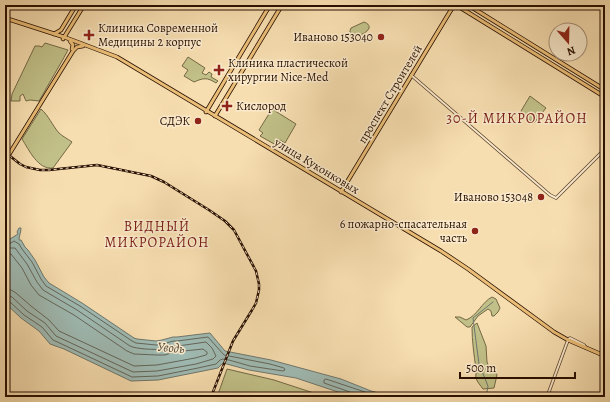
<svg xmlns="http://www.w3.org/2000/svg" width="610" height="402" viewBox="0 0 610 402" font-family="Alegreya,serif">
	<rect width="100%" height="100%" fill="#f7deb0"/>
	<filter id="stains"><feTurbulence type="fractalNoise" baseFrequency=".005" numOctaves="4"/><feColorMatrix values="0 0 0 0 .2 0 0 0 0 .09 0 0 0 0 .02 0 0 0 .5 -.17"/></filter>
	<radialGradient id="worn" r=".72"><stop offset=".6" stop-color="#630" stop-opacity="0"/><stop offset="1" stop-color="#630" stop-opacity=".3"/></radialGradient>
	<g fill="#c1c088" stroke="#746844">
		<path d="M364,22C383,29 343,46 351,28Z"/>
		<path d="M45,43L68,50L62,61L39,101L30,100L26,101L23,94L20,96V101H11L12,94L35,46H39L42,47Z"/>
		<path d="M188,57L205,68L202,73L206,75L209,72L212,74L211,77L218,81L216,83C207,77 203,78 194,82L184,76L188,70L182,66Z"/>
		<path d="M530,96L546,108L534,123L522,114L521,111Z"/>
		<path d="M41,109C49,116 52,125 59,133C62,136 68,139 72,142L53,168C38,170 29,150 22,139Z"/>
		<path d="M272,109L296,124L285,143L280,140L276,145L260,136L263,133L259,130Z"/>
		<path d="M492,297L496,299L500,308L498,312L494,316H492L491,311L488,309L478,316L470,327H467L455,317H460L466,320C477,316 482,302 492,297Z"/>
		<path d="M477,323L486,346L487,362L489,367L495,370L497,375L494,388L483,389C481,386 477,382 476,378C475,376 477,372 476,369C474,355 472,341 472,327Z"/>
		<path d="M227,369L274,380L326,397H217Z"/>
	</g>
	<path fill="#9fbbb4" stroke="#6f766c" d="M19,228H21C21,232 19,236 19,240H21L25,247L28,250L35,260L44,277L49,283L82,303L134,338L137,339L156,341L162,340L173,337H177L210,333L225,351L271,360L341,379L371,391L395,397H353L296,378L249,370L223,363L218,368L158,380L131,381L64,349L50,344L39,331L21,318L5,303V239H10L18,234L17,232Z"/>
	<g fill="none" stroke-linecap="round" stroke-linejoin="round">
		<g stroke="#64655a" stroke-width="1">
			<path d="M5,243H11L14,241L19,244L22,249L32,262L41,279L46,286L80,306L132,341L136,343L156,345L163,344L173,341H177L208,337L224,355L270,364L284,368L285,370L283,371L250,366L229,360L223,359L220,360L216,364L198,368L158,376L132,377L66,346L53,340L42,327L24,315L9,301L5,300"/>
			<path d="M5,248H15L27,264L37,282L43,290L77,310L130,346C136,349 155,350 162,349C167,349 172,346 178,346L206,342L212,348L216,356L213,359L196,364L157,371L133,372L56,336L45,323L27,311L12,297L5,295"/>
			<path d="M5,254H11L22,268L31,285L39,295L74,315L127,351L134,354L157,355H165L174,352L203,349L207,352V354L206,355L195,358L157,365L134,366L59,331L49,320L31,306L16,293L11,290L5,289"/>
			<path d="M352,397V394L350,392L324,383V380L326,379L380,397"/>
		</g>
		<path stroke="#6f766c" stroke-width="1" d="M486,397L488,386L479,364L473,318L493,302"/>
		<defs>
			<g id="minor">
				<path d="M411,75L550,195L556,198L605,149"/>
				<path d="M547,397L568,340L570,338L584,345L586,348"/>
			</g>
			<g id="major">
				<path d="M456,5L605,97"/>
				<path d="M468,5L605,90"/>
				<path d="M5,18L64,37L117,57L441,251L468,269L554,332L568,340L605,356"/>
				<path d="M54,34L61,30L76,5"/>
				<path d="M63,39L84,5"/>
				<path d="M70,41L73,45L72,49"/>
				<path d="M206,112L270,5"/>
				<path d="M215,116L282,5"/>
				<path d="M5,161L73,51L77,47L83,46"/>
				<path d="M341,192L454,5"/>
			</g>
		</defs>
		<use href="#minor" stroke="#5c432c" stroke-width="3.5"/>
		<use href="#major" stroke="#280f00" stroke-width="4.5"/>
		<use href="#minor" stroke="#faeacc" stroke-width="2"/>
		<use href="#major" stroke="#ecbf78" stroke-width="3"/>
		<defs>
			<path id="rail" d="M5,152L20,164L26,167L40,170H49L97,165L151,176L164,182L209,210L225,221L234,230L256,271L259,284V290L256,303L252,310L233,341L211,397"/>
		</defs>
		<use href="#rail" stroke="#280f00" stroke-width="2.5"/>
		<use href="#rail" stroke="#faeacc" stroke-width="1" stroke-dasharray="3" stroke-linecap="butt"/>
	</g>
	<g fill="#8f2418" stroke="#faeacc" stroke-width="1.5">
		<path d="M87 29h4v4h4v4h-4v4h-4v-4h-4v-4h4z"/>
		<circle cx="381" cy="37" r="4"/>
		<path d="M217 64h4v4h4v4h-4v4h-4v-4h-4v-4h4z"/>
		<path d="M225 100h4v4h4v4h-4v4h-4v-4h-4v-4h4z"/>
		<circle cx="198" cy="121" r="4"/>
		<circle cx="541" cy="197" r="4"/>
		<circle cx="475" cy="231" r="4"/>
	</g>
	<g text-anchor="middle" stroke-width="3" stroke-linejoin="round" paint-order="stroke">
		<g font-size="12" fill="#280f00" stroke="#faeacc" text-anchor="end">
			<text x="98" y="32" text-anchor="start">Клиника Современной<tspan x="98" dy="14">Медицины 2 корпус</tspan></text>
			<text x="373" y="41">Иваново 153040</text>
			<text x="228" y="67" text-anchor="start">Клиника пластической<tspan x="228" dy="14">хирургии Nice-Med</tspan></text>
			<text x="236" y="110" text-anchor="start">Кислород</text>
			<text x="190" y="125">СДЭК</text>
			<text x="533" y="201">Иваново 153048</text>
			<text x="467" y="228">6 пожарно-спасательная<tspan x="467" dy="14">часть</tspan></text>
		</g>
		<g font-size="12" fill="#280f00" stroke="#faeacc">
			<text transform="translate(390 94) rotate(-59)" y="4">проспект Строителей</text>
			<text transform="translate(317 166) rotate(31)" y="4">улица Куконковых</text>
		</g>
		<g font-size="13" font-style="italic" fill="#524b3f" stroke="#faeacc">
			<text transform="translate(171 347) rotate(5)" y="5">Уводь</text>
		</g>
		<g font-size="14" letter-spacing="1" fill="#7a1f14" stroke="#faeacc">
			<text x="517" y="123">30-Й МИКРОРАЙОН</text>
			<text x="157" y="231">ВИДНЫЙ<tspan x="157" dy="16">МИКРОРАЙОН</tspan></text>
		</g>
	</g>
	<rect width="610" height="402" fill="none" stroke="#f7deb0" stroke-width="20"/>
	<rect x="6" y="6" width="598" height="390" fill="none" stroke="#280f00" stroke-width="2"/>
	<rect x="10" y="10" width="590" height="382" fill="none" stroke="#280f00"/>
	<g transform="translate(568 42) rotate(160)"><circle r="19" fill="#faeacc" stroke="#a6927a"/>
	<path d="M0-3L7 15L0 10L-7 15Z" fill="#8f2418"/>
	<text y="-6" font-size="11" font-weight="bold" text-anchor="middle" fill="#280f00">N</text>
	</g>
	<path d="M460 372v6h115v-6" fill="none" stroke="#280f00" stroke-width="2"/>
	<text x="466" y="372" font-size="12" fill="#280f00" stroke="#faeacc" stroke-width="3" paint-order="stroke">500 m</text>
	<rect width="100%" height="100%" filter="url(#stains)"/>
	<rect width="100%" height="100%" fill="url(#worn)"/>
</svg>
